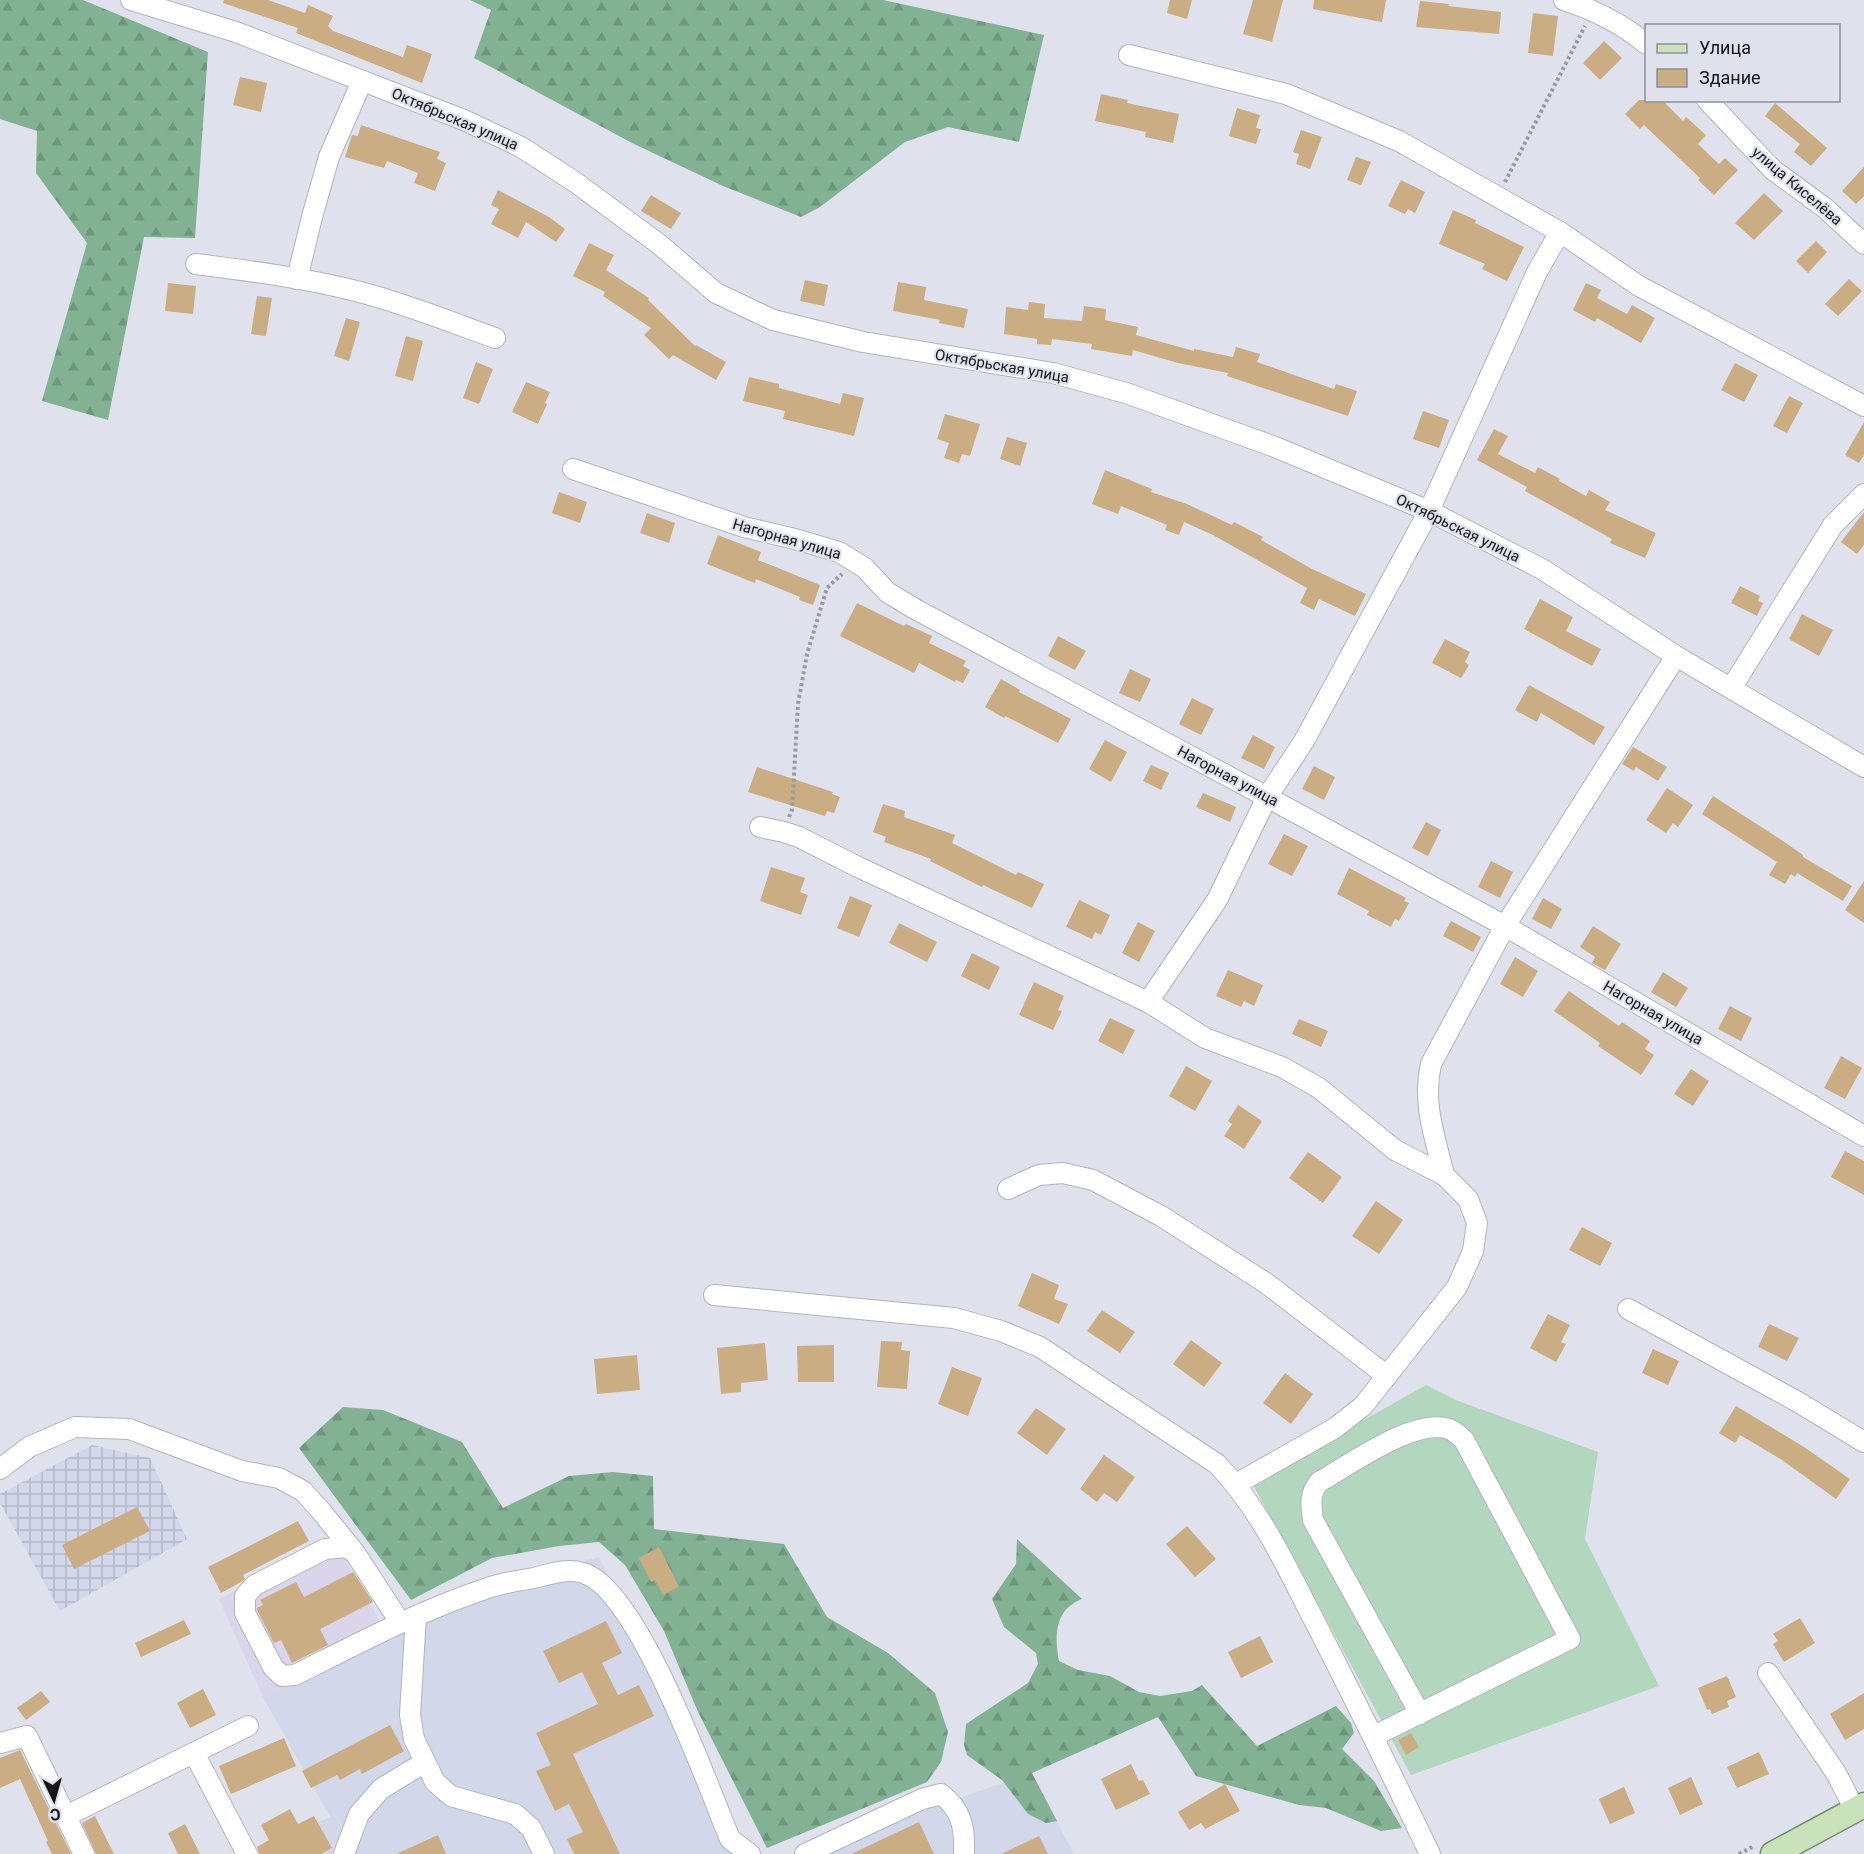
<svg xmlns="http://www.w3.org/2000/svg" width="1864" height="1854" viewBox="0 0 1864 1854" font-family="Roboto,sans-serif">
	<defs>
		<pattern id="industrial-grid" width="8" height="8" patternUnits="userSpaceOnUse" patternTransform="scale(1.5)"><rect width="8" height="8" fill="#d2d8e9"/><path d="M0 4h8M4 0v8" fill="none" stroke="#b3b8c7"/></pattern>
		<pattern id="forest-firs" width="22" height="20" patternUnits="userSpaceOnUse" patternTransform="scale(1.5)"><rect width="22" height="20" fill="#82b193"/><path d="M5 1l3.5 6h-7zM16 11l3.5 6h-7z" fill="#6f977e"/></pattern>
	</defs>
	<rect width="100%" height="100%" fill="#dfe2ec"/>
	<path fill="#dad5eb" d="M334,1541L391,1640L263,1697L219,1599Z"/>
	<path fill="url(#industrial-grid)" d="M92,1445L150,1458L187,1539L60,1611L0,1503V1494Z"/>
	<g fill="#d2d8e9">
		<path d="M599,1557L742,1854H265L262,1848L330,1817L263,1697L391,1640L419,1607Z"/>
		<path d="M1031,1773L1074,1854H798Z"/>
	</g>
	<g fill="url(#forest-firs)">
		<path d="M0,0H83L208,52L195,238L144,237L108,420L42,401L87,243L36,173L37,131L0,119Z"/>
		<path d="M470,0H883L1044,35L1019,142L948,127L905,142L820,207L801,217L723,186L632,143L474,58L491,10Z"/>
		<path d="M343,1407L383,1410L462,1442L503,1508L569,1476L613,1472L653,1476L654,1529L784,1544L827,1617L888,1653L935,1693L948,1732L941,1762L927,1782L767,1848L698,1712L664,1631L625,1565L599,1542L559,1546L492,1558L411,1600L299,1448Z"/>
		<path d="M1017,1539L1082,1599C1055,1609 1054,1636 1059,1661L1078,1670L1110,1676L1139,1692L1160,1696L1192,1691L1202,1685L1257,1746L1336,1706L1351,1723L1354,1733L1342,1749L1374,1781L1402,1828L1381,1831L1326,1808L1299,1805L1196,1776L1158,1717L1032,1773L1057,1821L1046,1823L1028,1814L1002,1780L967,1755L964,1745L966,1724L1028,1683L1038,1664L1036,1653L1004,1627L992,1599L1016,1564Z"/>
	</g>
	<path fill="#b2d6be" d="M1426,1385L1456,1400L1598,1452L1585,1539L1659,1686L1411,1775L1252,1483Z"/>
	<g fill="#caad82">
		<path d="M224,0H268L305,13L308,5L333,16L328,26L333,31L403,57L407,45L432,54L422,83L296,33L298,28L223,3Z"/>
		<path d="M1170,0H1192L1187,19L1167,13Z"/>
		<path d="M1253,0H1283L1272,42L1243,34Z"/>
		<path d="M1314,0H1386L1382,22L1313,9Z"/>
		<path d="M1420,1L1449,4L1448,6L1501,12L1499,34L1416,27Z"/>
		<path d="M1533,13L1558,16L1553,56L1528,53Z"/>
		<path d="M1604,41L1622,58L1600,80L1583,63Z"/>
		<path d="M240,77L267,83L261,112L233,105Z"/>
		<path d="M1101,94L1128,100L1127,103L1179,114L1173,143L1145,137L1146,132L1095,121Z"/>
		<path d="M1639,100H1662L1683,121L1686,117L1706,135L1698,144L1719,164L1725,158L1738,170L1714,195L1698,180L1700,178L1644,125L1640,129L1625,114Z"/>
		<path d="M1775,103L1827,148L1811,166L1794,152L1800,144L1765,116Z"/>
		<path d="M1237,108L1260,115L1256,128L1261,129L1256,144L1229,136Z"/>
		<path d="M361,125L440,152L437,159L446,163L435,191L414,183L418,173L387,161L384,168L345,157L352,135L358,136Z"/>
		<path d="M1301,130L1322,137L1310,169L1296,164L1299,154L1293,152Z"/>
		<path d="M1356,157L1371,162L1361,185L1347,180Z"/>
		<path d="M1864,167V196L1856,204L1842,191Z"/>
		<path d="M1401,180L1425,192L1415,213L1408,209L1405,214L1388,206Z"/>
		<path d="M498,190L549,217L565,229L556,242L526,222L518,238L491,224L499,209L491,205Z"/>
		<path d="M1764,193L1783,211L1754,240L1735,223Z"/>
		<path d="M651,195L681,213L671,229L641,211Z"/>
		<path d="M1453,210L1476,220L1475,223L1524,247L1507,281L1482,269L1485,264L1439,244Z"/>
		<path d="M1816,241L1827,252L1808,273L1796,261Z"/>
		<path d="M589,243L614,255L606,270L649,298L648,300L695,346L696,345L726,362L716,380L673,355L669,359L644,335L651,328L603,296L605,292L573,276Z"/>
		<path d="M1849,279L1862,291L1838,316L1825,304Z"/>
		<path d="M805,280L828,285L824,306L800,301Z"/>
		<path d="M898,282L926,287L924,300L968,309L964,328L939,323L940,320L893,311Z"/>
		<path d="M168,283L196,286L193,314L165,311Z"/>
		<path d="M1586,283L1601,290L1597,298L1627,314L1632,305L1655,318L1641,343L1597,318L1595,322L1573,310Z"/>
		<path d="M257,296L272,298L266,336L251,334Z"/>
		<path d="M1029,302L1045,304L1044,318L1082,321L1084,306L1106,309L1105,320L1138,327L1136,335L1194,351V349L1233,357L1236,347L1260,354L1257,362L1334,389L1336,384L1357,391L1348,416L1227,376L1228,373L1178,363L1133,350L1132,356L1091,349L1092,344L1052,339L1051,345L1037,344V339L1004,334L1006,307L1028,310Z"/>
		<path d="M346,318L360,322L349,361L334,356Z"/>
		<path d="M406,336L423,341L413,381L395,376Z"/>
		<path d="M476,362L493,369L479,404L463,398Z"/>
		<path d="M1735,363L1758,375L1744,402L1721,390Z"/>
		<path d="M749,377L779,384V388L840,404L843,393L864,398L854,436L783,419L785,411L743,401Z"/>
		<path d="M526,382L550,392L545,403L547,404L538,424L512,412Z"/>
		<path d="M1789,396L1803,403L1787,433L1773,426Z"/>
		<path d="M1423,411L1449,420L1439,448L1413,439Z"/>
		<path d="M945,414L980,424L970,456L962,454L959,463L944,458L949,443L937,439Z"/>
		<path d="M1864,422V455L1859,463L1845,455Z"/>
		<path d="M1494,429L1508,436L1498,454L1535,473L1538,467L1560,479L1559,481L1586,496L1589,490L1610,502L1605,510L1656,533L1645,558L1610,543L1612,539L1525,491L1527,487L1477,460Z"/>
		<path d="M1007,437L1027,443L1020,466L1000,459Z"/>
		<path d="M1105,470L1152,489L1151,492L1187,504L1232,525L1234,522L1263,537L1261,540L1312,569L1366,594L1355,616L1319,599L1314,610L1300,603L1307,588L1213,535L1184,522L1179,535L1165,530L1167,525L1121,506L1118,514L1092,504Z"/>
		<path d="M559,492L587,502L580,523L552,513Z"/>
		<path d="M1864,512V545L1857,554L1841,542Z"/>
		<path d="M647,513L675,523L669,543L640,533Z"/>
		<path d="M718,535L761,552L758,560L820,585L813,605L799,600L800,597L756,579L755,583L707,564Z"/>
		<path d="M1740,586L1760,596L1758,601L1763,603L1757,616L1731,603Z"/>
		<path d="M1540,599L1573,617L1566,631L1601,649L1592,666L1524,629Z"/>
		<path d="M857,603L904,626L906,624L932,636L929,643L966,661L963,666L970,670L963,683L956,680L955,682L919,663L914,673L840,636Z"/>
		<path d="M1802,614L1833,630L1819,656L1789,639Z"/>
		<path d="M1058,636L1086,651L1075,670L1048,656Z"/>
		<path d="M1445,639L1470,652L1465,662L1469,665L1461,678L1432,663Z"/>
		<path d="M1130,669L1151,679L1140,702L1119,693Z"/>
		<path d="M1001,679L1020,690L1019,692L1071,719L1058,743L1005,716L1004,718L985,707Z"/>
		<path d="M1529,685L1605,727L1594,745L1541,713L1537,722L1515,710Z"/>
		<path d="M1192,698L1214,709L1201,735L1179,724Z"/>
		<path d="M1253,735L1275,747L1264,769L1241,758Z"/>
		<path d="M1105,740L1127,752L1111,782L1089,769Z"/>
		<path d="M1633,747L1667,767L1658,781L1636,767L1634,771L1622,764Z"/>
		<path d="M1151,765L1169,773L1161,790L1143,781Z"/>
		<path d="M1314,766L1335,777L1324,800L1302,789Z"/>
		<path d="M757,767L833,792L832,794L840,797L834,813L827,811L825,816L748,792Z"/>
		<path d="M1667,788L1693,805L1678,827L1673,823L1666,833L1646,820Z"/>
		<path d="M1203,793L1236,807L1230,822L1196,807Z"/>
		<path d="M1713,796L1783,841L1803,855V857L1852,886L1843,901L1797,873L1795,877L1791,874L1785,884L1769,875L1777,862L1702,814Z"/>
		<path d="M883,804L905,811L904,817L955,835L952,843L1016,875L1018,872L1044,884L1032,908L983,885L982,887L930,861L931,859L884,842L886,837L873,832Z"/>
		<path d="M1426,822L1441,830L1428,856L1412,848Z"/>
		<path d="M1284,834L1308,846L1292,876L1268,864Z"/>
		<path d="M1491,861L1513,872L1500,898L1478,887Z"/>
		<path d="M771,867L805,878L800,892L808,895L801,915L760,901Z"/>
		<path d="M1349,868L1406,898L1404,901L1409,903L1399,921L1395,919L1391,927L1367,915L1369,911L1337,894Z"/>
		<path d="M1864,881V923L1845,910Z"/>
		<path d="M850,896L872,905L859,937L837,928Z"/>
		<path d="M1543,898L1562,909L1551,929L1532,919Z"/>
		<path d="M1079,900L1110,915L1101,935L1095,932L1092,939L1066,927Z"/>
		<path d="M1451,921L1481,937L1473,952L1443,936Z"/>
		<path d="M1138,922L1155,931L1139,962L1122,953Z"/>
		<path d="M899,923L937,942L927,962L889,943Z"/>
		<path d="M1593,926L1621,944L1605,970L1592,963L1595,957L1580,947Z"/>
		<path d="M972,953L1000,967L989,990L961,976Z"/>
		<path d="M1515,957L1538,971L1523,997L1500,984Z"/>
		<path d="M1228,970L1263,985L1254,1006L1244,1001L1241,1007L1216,996Z"/>
		<path d="M1663,972L1688,988L1676,1007L1651,992Z"/>
		<path d="M1034,982L1064,996L1058,1010L1062,1011L1053,1030L1019,1015Z"/>
		<path d="M1569,991L1619,1026L1622,1022L1650,1041L1645,1049L1654,1055L1641,1075L1598,1046L1600,1043L1554,1011Z"/>
		<path d="M1730,1006L1752,1018L1741,1041L1718,1029Z"/>
		<path d="M1110,1018L1135,1030L1123,1054L1098,1041Z"/>
		<path d="M1299,1019L1328,1031L1321,1047L1292,1034Z"/>
		<path d="M1841,1056L1862,1068L1845,1099L1824,1088Z"/>
		<path d="M1186,1066L1212,1081L1195,1111L1169,1096Z"/>
		<path d="M1691,1069L1709,1081L1693,1106L1674,1094Z"/>
		<path d="M1238,1105L1262,1121L1244,1149L1224,1136L1232,1124L1228,1121Z"/>
		<path d="M1845,1151L1864,1161V1195L1831,1177Z"/>
		<path d="M1308,1152L1342,1177L1323,1203L1289,1178Z"/>
		<path d="M1376,1201L1403,1220L1379,1254L1352,1236Z"/>
		<path d="M1582,1227L1612,1243L1600,1266L1569,1250Z"/>
		<path d="M1032,1273L1059,1285L1054,1299L1068,1304L1059,1324L1018,1306Z"/>
		<path d="M1102,1310L1135,1332L1120,1353L1087,1331Z"/>
		<path d="M1548,1314L1570,1325L1561,1342L1566,1344L1556,1362L1530,1348Z"/>
		<path d="M1769,1324L1799,1338L1787,1361L1758,1347Z"/>
		<path d="M1191,1340L1222,1363L1204,1387L1173,1364Z"/>
		<path d="M881,1341L902,1342L901,1350L910,1351L907,1389L877,1387Z"/>
		<path d="M765,1343L768,1380L741,1383V1392L721,1394L717,1348Z"/>
		<path d="M834,1345V1382H798L797,1346Z"/>
		<path d="M1653,1349L1679,1361L1668,1385L1642,1373Z"/>
		<path d="M637,1355L640,1390L597,1394L594,1359Z"/>
		<path d="M952,1367L982,1378L968,1416L938,1404Z"/>
		<path d="M1285,1373L1313,1394L1291,1424L1263,1403Z"/>
		<path d="M1736,1406L1804,1447L1850,1479L1836,1499L1782,1460L1740,1435L1735,1443L1719,1433Z"/>
		<path d="M1036,1408L1066,1429L1047,1455L1017,1433Z"/>
		<path d="M1104,1455L1135,1477L1117,1502L1104,1493L1097,1502L1080,1489Z"/>
		<path d="M137,1507L150,1531L74,1569L62,1545Z"/>
		<path d="M298,1521L309,1541L243,1575L245,1579L241,1582L221,1593L208,1567Z"/>
		<path d="M1187,1526L1216,1559L1195,1577L1166,1544Z"/>
		<path d="M659,1547L679,1587L663,1595L655,1580L651,1582L639,1558Z"/>
		<path d="M353,1572L373,1602L320,1629L328,1645L292,1663L281,1640L274,1643L257,1610V1608L263,1605L260,1600L296,1582L304,1597Z"/>
		<path d="M1800,1618L1815,1643L1784,1662L1773,1644L1778,1641L1773,1634Z"/>
		<path d="M184,1620L191,1634L141,1657L135,1643Z"/>
		<path d="M606,1621L622,1653L602,1663L618,1695L639,1685L654,1716L573,1754L620,1854H574L567,1839L583,1832L569,1804L555,1811L536,1771L551,1765L536,1733L598,1704L582,1672L559,1683L543,1651Z"/>
		<path d="M1260,1636L1273,1662L1241,1678L1228,1652Z"/>
		<path d="M1727,1676L1736,1697L1727,1701L1729,1707L1712,1714L1710,1709L1707,1710L1698,1688Z"/>
		<path d="M203,1689L216,1715L190,1728L177,1703Z"/>
		<path d="M41,1691L50,1702L26,1720L17,1708Z"/>
		<path d="M1864,1693V1729L1845,1740L1830,1714Z"/>
		<path d="M390,1725L404,1751L362,1774L360,1769L340,1780L337,1775L311,1788L302,1771Z"/>
		<path d="M1411,1733L1419,1747L1406,1755L1398,1740Z"/>
		<path d="M284,1738L296,1766L231,1794L219,1766Z"/>
		<path d="M20,1750L71,1854H52L46,1842L48,1841L20,1779L0,1788V1758Z"/>
		<path d="M1759,1752L1769,1774L1737,1788L1727,1767Z"/>
		<path d="M1131,1764L1139,1781L1143,1780L1150,1794L1116,1810L1101,1779Z"/>
		<path d="M1691,1777L1703,1804L1680,1815L1668,1788Z"/>
		<path d="M1225,1784L1240,1811L1205,1829L1201,1823L1189,1830L1178,1812Z"/>
		<path d="M1624,1787L1635,1813L1610,1824L1599,1799Z"/>
		<path d="M290,1809L298,1824L314,1816L332,1848L321,1854H259L257,1847L269,1840L261,1825Z"/>
		<path d="M95,1816L114,1854H96L82,1823Z"/>
		<path d="M919,1822L934,1854H851Z"/>
		<path d="M185,1824L200,1854H178L168,1833Z"/>
		<path d="M438,1835L446,1854H396Z"/>
		<path d="M1039,1836L1048,1854H1001Z"/>
	</g>
	<g fill="none" stroke-linecap="round" stroke-linejoin="round">
		<defs>
			<g id="minor">
				<path d="M131,0L236,32L464,120L521,147L575,182L659,244L716,293L773,320L863,342L1053,373L1126,393L1275,447L1429,511L1542,569L1676,656L1864,767"/>
				<path d="M1564,0C1594,10 1622,23 1646,44"/>
				<path d="M1129,55L1286,94L1399,141L1560,232L1639,286L1864,406"/>
				<path d="M1707,100L1773,170L1825,208L1864,244"/>
				<path d="M196,264C251,271 306,278 360,292C406,304 451,322 495,338"/>
				<path d="M297,279L312,217L329,157L362,81"/>
				<path d="M573,469L744,527L795,539L839,552L865,568L887,592L915,609L1267,797L1505,926L1864,1136"/>
				<path d="M1732,687L1833,525L1864,494"/>
				<path d="M760,827L784,832L799,837L858,867L1148,1002L1205,1038L1282,1067L1319,1088L1395,1150L1444,1175L1468,1199L1477,1223L1473,1251L1457,1287L1363,1406L1335,1428L1236,1484"/>
				<path d="M1148,1002L1217,900L1267,797L1304,741L1429,511L1537,272L1560,232"/>
				<path d="M1444,1175C1435,1137 1422,1103 1431,1064L1505,926L1676,656"/>
				<path d="M1008,1189L1039,1175L1063,1173L1093,1180L1161,1216L1266,1283L1387,1376"/>
				<path d="M714,1295L954,1318L1001,1331L1040,1347L1217,1464C1261,1510 1287,1568 1316,1624C1355,1700 1393,1777 1430,1854"/>
				<path d="M1628,1309L1798,1402L1864,1442"/>
				<path d="M0,1469L29,1447L75,1427L129,1429L242,1471L279,1478L303,1491L321,1511L355,1553"/>
				<path d="M416,1616L410,1715L414,1739L435,1782L451,1796L515,1814L531,1828L544,1854"/>
				<path d="M400,1622L355,1553L346,1547L325,1549L255,1585L245,1596V1613L273,1667L282,1676L295,1675C357,1644 419,1611 485,1589C500,1583 518,1581 534,1578C549,1574 567,1568 583,1573C638,1589 707,1784 730,1839L750,1854"/>
				<path d="M1768,1673L1836,1773L1855,1810"/>
				<path d="M1374,1736L1570,1639L1464,1440C1459,1436 1455,1431 1449,1429C1413,1418 1351,1464 1319,1482C1309,1495 1311,1504 1313,1520L1420,1714"/>
				<path d="M0,1743L27,1736L84,1854"/>
				<path d="M194,1753L247,1854"/>
				<path d="M66,1816L248,1726"/>
				<path d="M344,1854L359,1814L381,1789L425,1762"/>
				<path d="M805,1854L922,1799L941,1794C962,1810 965,1828 964,1854"/>
			</g>
			<path id="major" d="M1773,1854L1864,1805"/>
		</defs>
		<use href="#minor" stroke="#b0b4bd" stroke-width="22"/>
		<use href="#major" stroke="#728e66" stroke-width="27"/>
		<g stroke="#979aa1" stroke-width="4" stroke-dasharray="3 3" stroke-linecap="butt">
			<path d="M1505,182L1585,26"/>
			<path d="M789,817L792,810L798,704L807,654L827,588L842,574"/>
			<path d="M1739,1854L1754,1846"/>
		</g>
		<use href="#minor" stroke="#fff" stroke-width="20"/>
		<use href="#major" stroke="#c9e2bc" stroke-width="24"/>
	</g>
	<g text-anchor="middle" stroke-width="4.5" stroke-linejoin="round" paint-order="stroke">
		<g font-size="15" fill="#131518" stroke="#dfe2ec">
			<text transform="translate(455 119) rotate(23)" y="5">Октябрьская улица</text>
			<text transform="translate(1797 186) rotate(40)" y="5">улица Киселёва</text>
			<text transform="translate(1002 366) rotate(10)" y="5">Октябрьская улица</text>
			<text transform="translate(1458 528) rotate(26)" y="5">Октябрьская улица</text>
			<text transform="translate(787 539) rotate(16)" y="5">Нагорная улица</text>
			<text transform="translate(1228 776) rotate(28)" y="5">Нагорная улица</text>
			<text transform="translate(1653 1013) rotate(30)" y="5">Нагорная улица</text>
		</g>
	</g>
	<rect x="1645" y="24" width="195" height="78" fill="#dfe2ec" stroke="#8d9097" stroke-width="1.5"/>
	<rect x="1657" y="44" width="30" height="9" fill="#c9e2bc" stroke="#8d9097" stroke-width="1.5"/>
	<text x="1699" y="54" font-size="18" fill="#131518">Улица</text>
	<rect x="1657" y="69" width="30" height="18" fill="#caad82" stroke="#8d9097" stroke-width="1.5"/>
	<text x="1699" y="84" font-size="18" fill="#131518">Здание</text>
	<g transform="translate(54 1800) rotate(175)" stroke="#dfe2ec" stroke-width="4.5" paint-order="stroke">
	<path d="M0-4.5L10 22L0 15L-10 22Z" fill="#131518"/>
	<text y="-9" font-size="16" font-weight="bold" text-anchor="middle" fill="#131518">С</text>
	</g>
</svg>
